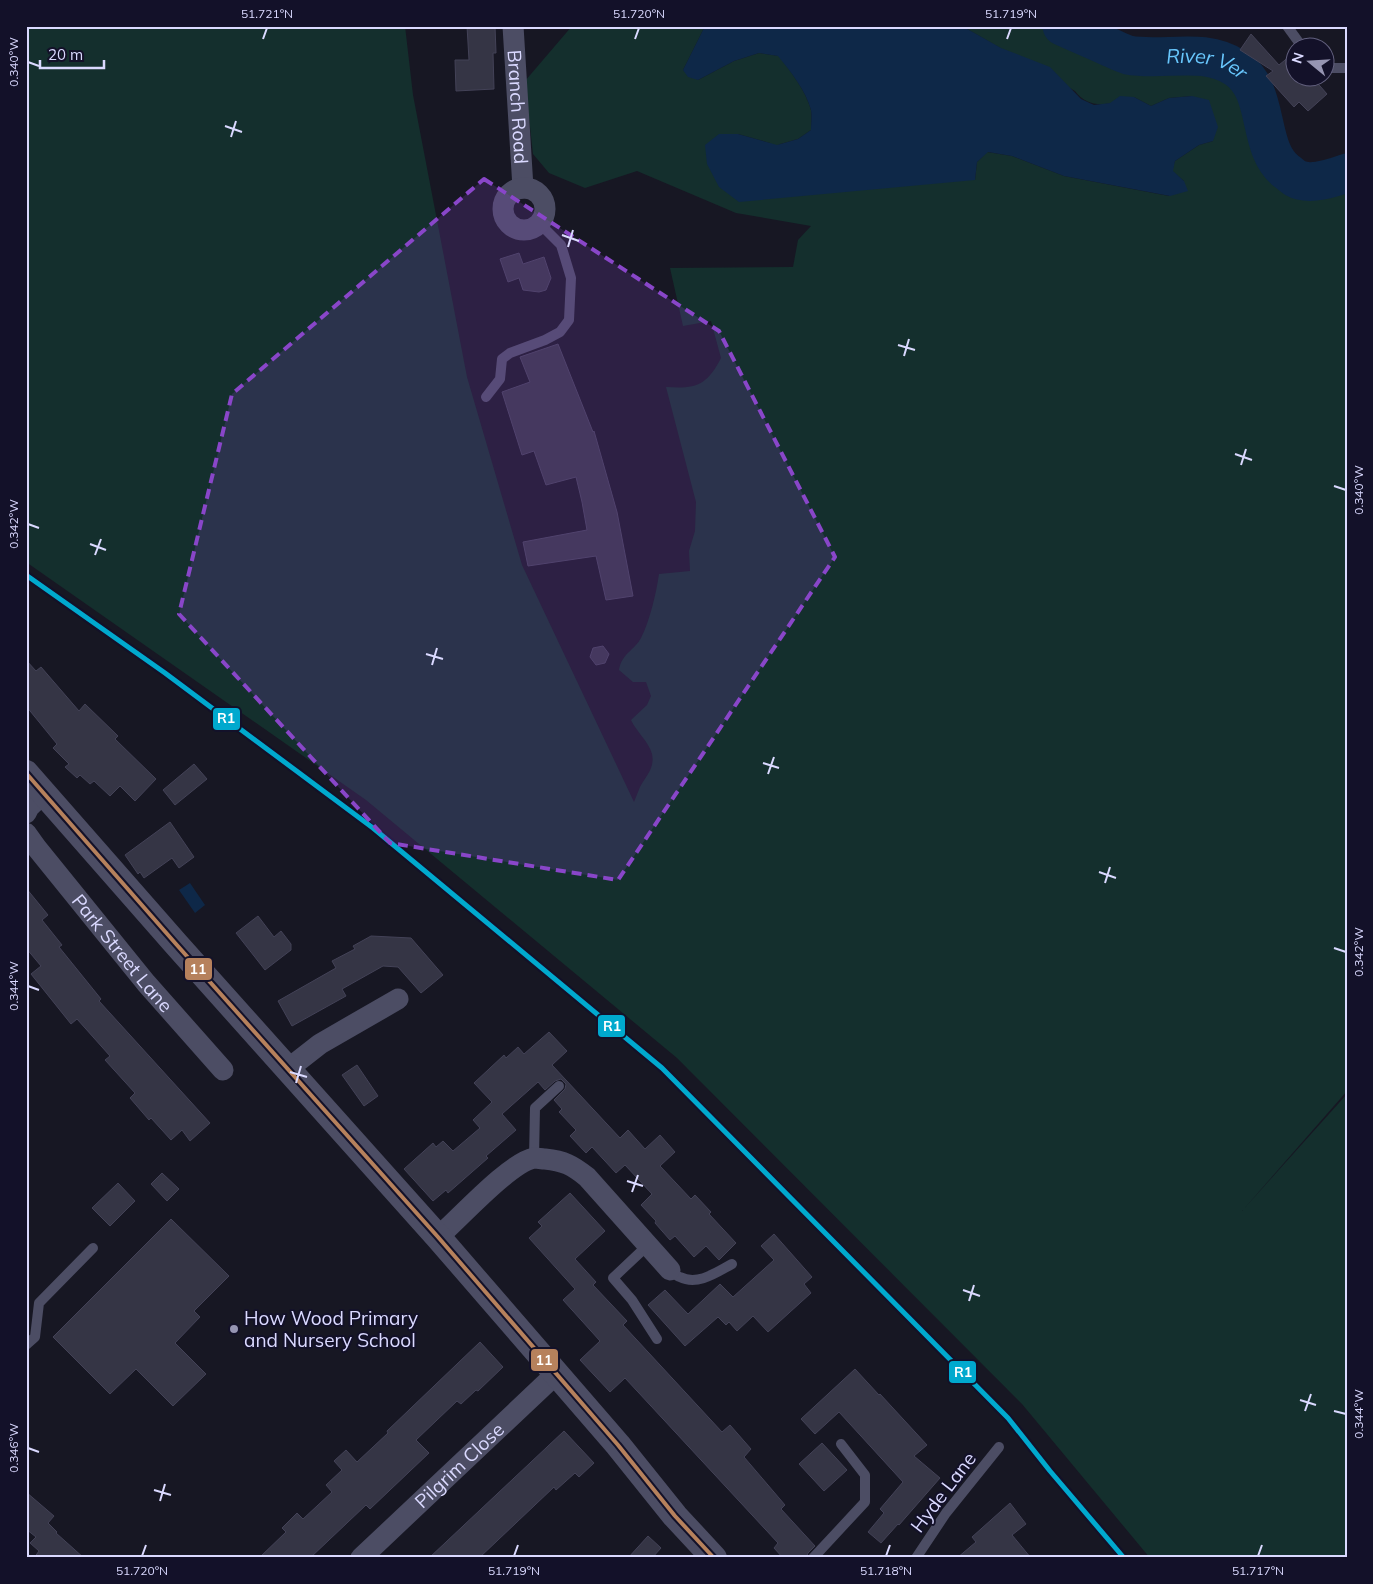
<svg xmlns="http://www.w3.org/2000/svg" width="1373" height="1584" viewBox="0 0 1373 1584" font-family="Mulish,sans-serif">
	<rect width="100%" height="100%" fill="#171723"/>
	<path fill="#142f2d" d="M26,26H405L413,95L467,377L522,565L634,802C636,797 638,792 640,787C646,776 655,768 652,754C649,742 636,731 631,720L647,705L651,696L646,682H633L619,670C622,653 634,651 641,638C650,620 656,594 659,574L690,571L689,551L695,531L696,502L666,387C695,389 707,386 721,358L711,321L683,326L670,268L793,267L798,240L811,226L736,213L637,171L585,188L549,173L533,154L525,81L572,26H705L683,70L698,80L734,61L759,53L779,56C791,72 806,91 811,110C812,116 811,124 811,130L798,139L777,145L738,134H719L975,180L977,162L987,152L1012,156L1064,176L1169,196L1184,181L1172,171L1175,161L1199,145L1213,141L1192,96L1169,98L1151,106L1134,97C1112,103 1091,112 1075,91L962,26H1049L1093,47L1138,62L1223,68L1240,77L1256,106L1259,145L1267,170L1279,183L1292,192L1315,195L1337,188L1347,183V1091L1242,1211L1347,1094V1558H1150L1022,1404L677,1058L366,800L26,562Z"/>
	<g fill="#0e2848">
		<path d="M705,26H962L1001,48L1050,67L1081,99L1094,105L1110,103L1120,96L1134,97L1151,106L1169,98L1192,96L1209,100L1218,127L1213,141L1199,145L1175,161L1173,171L1184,181L1188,191L1170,196L1064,176L1012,156L988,152L977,162L975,180L739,202L719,187L707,164L705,145L719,134H738L777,145L798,139L811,130C811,124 812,116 811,110C806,91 791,72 778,56L759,53L734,61L698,80L688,77L683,70Z"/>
		<path d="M190,883L205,905L195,913L179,890Z"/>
	</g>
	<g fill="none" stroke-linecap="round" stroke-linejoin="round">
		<path stroke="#0e2848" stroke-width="39" id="s1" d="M1062,26C1077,33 1092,39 1107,46C1114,49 1121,53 1128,55C1164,62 1203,46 1236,68C1271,91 1256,147 1286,171C1289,173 1292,176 1295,178C1309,186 1333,178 1347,173"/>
	</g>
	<g fill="#353545" stroke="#434257">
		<path d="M467,26H495L496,53H493L494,89L456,91L455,60H469Z"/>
		<path d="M1251,34L1279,65L1296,51V78H1313L1327,94L1308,111L1299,102L1294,107L1266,76L1273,71L1240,50Z"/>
		<path d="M519,253L523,264L544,257L551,278L546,290L539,292L523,290L519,278L508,282L500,259Z"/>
		<path d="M558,344L593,432L594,431L617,512L633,596L606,600L596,556L528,566L523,542L587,530L582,502L576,477L546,485L534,451L522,455L502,392L530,382L520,357Z"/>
		<path d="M603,646L609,654L605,663L596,665L590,657L593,648Z"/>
		<path d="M26,660L36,671L41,667L79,711L85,704L118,736L115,739L156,779L135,801L120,786L110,796L94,781L90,784L80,775L77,778L65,767L69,764L53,748L57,744L26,706Z"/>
		<path d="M194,764L207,779L175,805L163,790Z"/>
		<path d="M170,822L194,857L179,868L172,858L144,878L140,872L138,874L125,855Z"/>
		<path d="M26,888L48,915L42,920L62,945L59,947L101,999L99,1001L210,1123L190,1141L182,1130L171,1140L151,1118L149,1120L130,1098L135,1093L105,1060L110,1056L77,1019L71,1024L31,974L41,966L26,948Z"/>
		<path d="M258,916L274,937L281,931L291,944V950L265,970L236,933Z"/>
		<path d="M371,936L411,938L443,975L421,993L398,967L383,966L342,989L346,996L292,1026L278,1001L336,968L332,961L355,949L353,946Z"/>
		<path d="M549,1032L567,1051L552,1065L620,1138L628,1130L645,1149L660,1135L675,1152L660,1166L691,1199L695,1195L711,1212L709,1214L736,1243L719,1260L706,1246L694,1257L675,1236L670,1240L655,1223L656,1221L641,1205L652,1194L625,1165L616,1173L592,1147L586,1153L570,1136L576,1130L559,1112L562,1109L554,1100L565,1089L566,1084L561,1079L555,1081L545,1090L538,1082L502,1114L516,1130L486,1156L488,1158L448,1193L446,1190L433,1201L404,1169L433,1143L436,1147L443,1141L453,1151L480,1128L473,1120L492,1102L474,1083L504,1055L506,1058L518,1047L524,1054Z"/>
		<path d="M357,1065L378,1096L364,1106L342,1075Z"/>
		<path d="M162,1173L179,1189L167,1201L151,1184Z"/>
		<path d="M118,1183L135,1201L110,1226L92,1208Z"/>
		<path d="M570,1193L605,1231L575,1259L596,1282L593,1285L627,1321L623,1325L722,1432L730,1425L751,1449L744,1457L785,1505L781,1509L815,1546L808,1553L806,1558H783L774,1548L778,1543L625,1378L610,1392L580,1360L600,1341L563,1300L575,1289L529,1238L542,1226L538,1222Z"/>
		<path d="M171,1219L229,1276L194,1311L200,1317L175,1343L206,1374L173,1406L136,1369L110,1394L53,1337Z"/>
		<path d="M774,1234L812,1277L804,1284L811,1293L768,1332L753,1316L737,1331L729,1322L726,1325L718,1317L685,1346L648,1305L665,1290L688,1314L720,1284L733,1297L774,1260L761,1246Z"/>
		<path d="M480,1342L503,1367L478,1391L476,1390L461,1404L457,1401L416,1440L429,1453L370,1509L366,1505L310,1558H259L286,1532L282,1528L297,1513L303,1519L332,1492L326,1485L342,1470L334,1461L346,1450L357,1462L388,1433L387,1431Z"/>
		<path d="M855,1369L879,1395L880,1394L927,1445L914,1456L940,1478L899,1525L898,1524L881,1543L868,1532L884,1513L880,1509L903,1482L839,1412L815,1434L801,1419Z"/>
		<path d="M564,1431L594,1463L579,1477L575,1473L556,1490L554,1487L479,1558H429Z"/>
		<path d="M822,1443L847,1470L824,1491L799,1464Z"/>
		<path d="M26,1492L54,1516L48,1523L57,1532L56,1533L84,1558H34L39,1551L30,1543L36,1537L26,1529Z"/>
		<path d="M1010,1503L1026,1524L1012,1535L1031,1558H957L976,1542L972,1537Z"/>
		<path d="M648,1536L661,1548L652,1558H628Z"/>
	</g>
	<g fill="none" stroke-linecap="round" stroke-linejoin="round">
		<g stroke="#4c4d64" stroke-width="10">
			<path d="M1287,26L1303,48"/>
			<path d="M1326,65L1331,68H1347"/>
			<path d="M486,397L500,379L502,359L510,353L545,340L560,332L569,320L571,278L561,245L540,224"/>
			<path d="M534,1158L535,1108L559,1086"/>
			<path d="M648,1245L613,1278L632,1300L657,1339"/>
			<path d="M670,1270C673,1272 676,1276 680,1277C698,1286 717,1272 732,1264"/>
			<path d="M26,1345L35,1337L39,1303L93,1248"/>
			<path d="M813,1558L865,1502V1475L841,1444"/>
			<path d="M916,1558L946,1513L999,1447"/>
		</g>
		<g stroke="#4c4d64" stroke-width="21">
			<path id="s2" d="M513,26L523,188"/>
			<circle cx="524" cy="209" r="21"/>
			<path d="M26,813L29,807L44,793"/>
			<path id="s3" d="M26,833L36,847L146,983L223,1070"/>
			<path d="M288,1069L320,1044L398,999"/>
			<path d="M438,1237C459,1219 509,1163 534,1158C537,1158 542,1159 545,1159C564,1161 572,1165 587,1177L670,1270"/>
			<path id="s4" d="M361,1558L557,1373"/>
		</g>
		<path stroke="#4c4d64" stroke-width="26" d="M26,773L176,944L438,1237L618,1445L675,1516L714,1558"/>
		<defs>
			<path id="bus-1" d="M26,773L176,944L438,1237L618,1445L675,1516L714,1558"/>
		</defs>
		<use href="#bus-1" stroke="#131129" stroke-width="8"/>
		<use href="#bus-1" stroke="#b6815c" stroke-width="4"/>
		<defs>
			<path id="rail-1" d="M26,575L165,673L373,828L662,1068L1008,1418L1050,1471L1124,1558"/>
		</defs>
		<use href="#rail-1" stroke="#131129" stroke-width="9"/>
		<use href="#rail-1" stroke="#00a9ce" stroke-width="5"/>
	</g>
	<path fill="#8946c9" fill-opacity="0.2" stroke="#8946c9" stroke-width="4" stroke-dasharray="10 6" stroke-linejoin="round" d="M484,179L719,331L835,557L618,880L390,843L179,614L232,394Z"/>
	<path fill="none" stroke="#dad9ff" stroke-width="2" d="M263,39L267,28M635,39L639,28M1007,39L1011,28M28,62L39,66M225,126L242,132M231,137L236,121M562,235L579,241M568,247L573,230M898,345L915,350M904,356L909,339M1235,454L1252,460M1241,465L1246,449M1334,486L1346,490M28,524L39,528M90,544L106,550M95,555L101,539M426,654L443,659M432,665L437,648M763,763L779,768M768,774L774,757M1099,872L1116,878M1105,883L1110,867M1334,948L1346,952M28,986L39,990M290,1072L307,1077M296,1083L301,1066M627,1181L643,1186M632,1192L638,1175M963,1290L980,1296M969,1301L974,1285M1300,1400L1316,1405M1305,1411L1311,1394M1334,1411L1346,1414M28,1448L39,1452M154,1490L171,1495M160,1501L165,1484M142,1556L146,1545M514,1556L518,1545M886,1556L890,1545M1258,1556L1262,1545"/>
	<circle fill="#9695b2" stroke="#131129" stroke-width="2" cx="234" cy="1329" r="5"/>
	<g text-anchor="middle" stroke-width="4" stroke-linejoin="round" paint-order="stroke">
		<g font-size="19" fill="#dad9ff" stroke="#131129">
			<text dy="7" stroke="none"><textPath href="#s2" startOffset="81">Branch Road</textPath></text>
			<text dy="7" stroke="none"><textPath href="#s3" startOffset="154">Park Street Lane</textPath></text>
			<text dy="7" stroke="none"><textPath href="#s4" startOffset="135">Pilgrim Close</textPath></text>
			<text transform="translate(943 1492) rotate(-53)" y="7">Hyde Lane</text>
		</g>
		<g font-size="19" fill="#dad9ff" stroke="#131129" text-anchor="start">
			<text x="244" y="1325">How Wood Primary<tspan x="244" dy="22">and Nursery School</tspan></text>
		</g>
		<g font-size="20" font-style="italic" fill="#68c7fd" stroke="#131129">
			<text dy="7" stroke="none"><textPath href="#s1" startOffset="152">River Ver</textPath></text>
		</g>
	</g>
	<g stroke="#131129" stroke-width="2">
		<rect x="212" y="707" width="29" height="24" rx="5" fill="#00a9ce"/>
		<rect x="184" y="957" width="29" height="24" rx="5" fill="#b6815c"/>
		<rect x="597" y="1014" width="29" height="24" rx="5" fill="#00a9ce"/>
		<rect x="530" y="1348" width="29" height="24" rx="5" fill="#b6815c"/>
		<rect x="948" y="1360" width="29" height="24" rx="5" fill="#00a9ce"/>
	</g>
	<g font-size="14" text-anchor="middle" font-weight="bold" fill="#fff">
		<text x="226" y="723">R1</text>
		<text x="198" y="974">11</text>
		<text x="612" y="1031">R1</text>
		<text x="544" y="1365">11</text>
		<text x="963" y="1377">R1</text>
	</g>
	<rect width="1373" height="1584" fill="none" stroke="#131129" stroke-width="55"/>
	<g transform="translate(1310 62) rotate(288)"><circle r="24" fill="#131129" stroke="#63617f"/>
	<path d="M0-4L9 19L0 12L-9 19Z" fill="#9695b2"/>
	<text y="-8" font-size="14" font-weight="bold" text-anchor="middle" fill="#dad9ff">N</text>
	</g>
	<path d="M40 60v8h64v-8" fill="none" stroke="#dad9ff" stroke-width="2.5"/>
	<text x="48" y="60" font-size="15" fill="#dad9ff" stroke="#131129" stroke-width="4" paint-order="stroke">20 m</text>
	<rect x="28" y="28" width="1318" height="1528" fill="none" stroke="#dad9ff" stroke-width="2"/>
	<g font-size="12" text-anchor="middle" fill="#dad9ff">
		<text x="267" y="18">51.721°N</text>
		<text x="639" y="18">51.720°N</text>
		<text x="1011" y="18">51.719°N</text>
		<text transform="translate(14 62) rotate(-90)" y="4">0.340°W</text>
		<text transform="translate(1359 490) rotate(-90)" y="4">0.340°W</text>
		<text transform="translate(14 524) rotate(-90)" y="4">0.342°W</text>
		<text transform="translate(1359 952) rotate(-90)" y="4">0.342°W</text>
		<text transform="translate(14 986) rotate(-90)" y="4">0.344°W</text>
		<text transform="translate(1359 1414) rotate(-90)" y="4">0.344°W</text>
		<text transform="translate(14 1448) rotate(-90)" y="4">0.346°W</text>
		<text x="142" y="1575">51.720°N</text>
		<text x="514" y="1575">51.719°N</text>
		<text x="886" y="1575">51.718°N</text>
		<text x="1258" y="1575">51.717°N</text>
	</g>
</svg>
